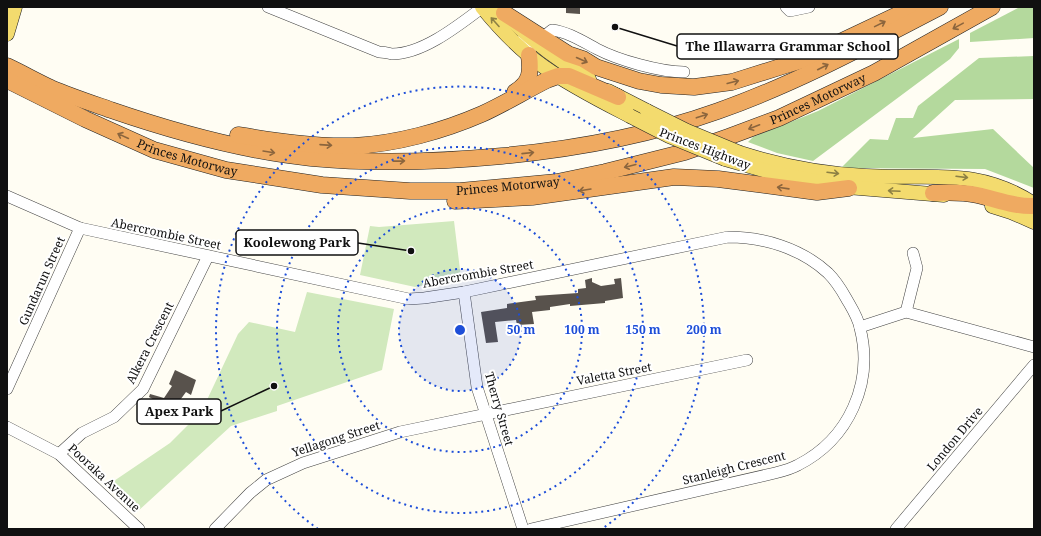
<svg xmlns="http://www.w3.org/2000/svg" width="1041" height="536" viewBox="0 0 1041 536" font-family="'Noto Serif',serif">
	<rect width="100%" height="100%" fill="#fffdf3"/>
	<g fill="#d1e9bd">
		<path d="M454,221L461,278L415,287L360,275L370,226L379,227Z"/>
		<path d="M307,292L394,309L382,370L277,406V411L231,426L137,512L108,485L170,443L189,424L206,402L238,334L249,322L295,332Z"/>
	</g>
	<g fill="#b4d99d">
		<path d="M1020,7H1034V38L970,42V33Z"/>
		<path d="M959,39V48L950,59L813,161L777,153L748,142L753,137L818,111Z"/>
		<path d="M1034,56V99L955,100L913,138L993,129L1034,168V188L985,169L841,168L870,139L888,140L896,118H913L918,106L979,58Z"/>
	</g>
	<g fill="#58524c">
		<path d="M566,7H580V14L566,13Z"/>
		<path d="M592,278V282L601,286L615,284L614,279L621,278L623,298L605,301V303L570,306V304L550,307V310L532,312L534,324L517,325L516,320L495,322L498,342L486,343L481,312L507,308V304L536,300L535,296L578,293V289L586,288L585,280Z"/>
		<path d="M175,370L196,380L191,395L186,392L172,411L162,404L149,397L150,394L164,398L172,386L169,384Z"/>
	</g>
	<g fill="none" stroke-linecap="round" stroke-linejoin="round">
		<defs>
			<g id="minor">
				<path d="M268,7L379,52C383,52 388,53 392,54C423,54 459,25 483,7"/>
				<path d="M786,7L790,11L809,7"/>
				<path d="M516,41C538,53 536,41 552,30C568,32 582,41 597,49C618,60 660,72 684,72"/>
				<path d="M7,196L80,228L409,299L424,298L464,292L728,237C763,237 801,248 828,273C835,280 841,289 846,298C851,307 858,317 860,328C874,383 849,439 798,465C791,469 783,471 775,473L531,529"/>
				<path d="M464,292L477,387L523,529"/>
				<path d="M906,312L917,268L913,253"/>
				<path d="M860,327L906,312L1034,347"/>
				<path d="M7,389L80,228"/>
				<path d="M7,427L59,454L139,529"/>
				<path d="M59,454L82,433L114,417L143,389L208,256"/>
				<path d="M215,529L250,493L266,480L303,463L400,432L747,360"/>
				<path d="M896,529L1034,365"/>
			</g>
			<g id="major">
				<path d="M482,7C500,29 521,51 544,67C571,86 601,101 630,116"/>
				<path d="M498,7C525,36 556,59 589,79"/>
				<path d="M7,34L15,7"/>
				<path d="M608,91L647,111"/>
				<path d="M740,153C781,166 823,174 866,176C929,180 976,166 1034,204"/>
				<path d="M725,159L770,172L847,187L944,195"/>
				<path d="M992,206L1011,212L1034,222"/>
			</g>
			<g id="highway">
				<path d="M504,13L568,54L583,59L596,67L639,81L661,85L694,87L732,82L802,60L914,7"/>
				<path d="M7,66C22,73 36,81 51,88C70,96 91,103 111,110C175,132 243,151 311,158C375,164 438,162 502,156C575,149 648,136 718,111C795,84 867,45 940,7"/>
				<path id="s1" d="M7,80L85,119L154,150L226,170L322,185L410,191H460L557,182L605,172L685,152L728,137L779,118L874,73L992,7"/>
				<path d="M515,92C531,82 531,72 529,55"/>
				<path d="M238,135C276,141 315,147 353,146C396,144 443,131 482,114C504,104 525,91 547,80L558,76H569L618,97"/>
				<path d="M933,193C947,192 963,192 977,195C996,199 1014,207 1034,206"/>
				<path d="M455,201L532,197L674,177L718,179L817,192L849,188"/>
			</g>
		</defs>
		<use href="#minor" stroke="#434343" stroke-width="12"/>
		<use href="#major" stroke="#212121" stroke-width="15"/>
		<use href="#highway" stroke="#212121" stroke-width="17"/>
		<use href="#minor" stroke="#fff" stroke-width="11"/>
		<use href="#major" stroke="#f3db6e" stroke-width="14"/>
		<use href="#highway" stroke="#efaa61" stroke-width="16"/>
		<defs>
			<g id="major-bridge">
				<path d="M647,111L687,131L740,153"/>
				<path d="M630,116L669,136L725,159"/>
			</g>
		</defs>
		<use href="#major-bridge" stroke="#212121" stroke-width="15" stroke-linecap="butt"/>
		<use href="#major-bridge" stroke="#f3db6e" stroke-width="14"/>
	</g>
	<defs><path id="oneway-shaft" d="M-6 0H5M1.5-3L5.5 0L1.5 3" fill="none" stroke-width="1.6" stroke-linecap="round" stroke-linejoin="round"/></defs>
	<g stroke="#8d8044">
		<use href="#oneway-shaft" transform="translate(495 22) rotate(-132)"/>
		<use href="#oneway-shaft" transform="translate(833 173) rotate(7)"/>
		<use href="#oneway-shaft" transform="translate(962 177) rotate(7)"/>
		<use href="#oneway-shaft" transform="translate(894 191) rotate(-177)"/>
	</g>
	<g stroke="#8b653d">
		<use href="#oneway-shaft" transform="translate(880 24) rotate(-26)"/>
		<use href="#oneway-shaft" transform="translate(958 26) rotate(151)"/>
		<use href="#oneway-shaft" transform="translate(582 60) rotate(24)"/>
		<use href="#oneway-shaft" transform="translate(823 67) rotate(-27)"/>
		<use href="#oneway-shaft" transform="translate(733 82) rotate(-14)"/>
		<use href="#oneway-shaft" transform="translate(702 116) rotate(-18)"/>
		<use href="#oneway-shaft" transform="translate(754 127) rotate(159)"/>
		<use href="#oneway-shaft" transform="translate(123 136) rotate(-155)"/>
		<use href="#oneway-shaft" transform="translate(326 145) rotate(4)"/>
		<use href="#oneway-shaft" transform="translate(269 152) rotate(9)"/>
		<use href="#oneway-shaft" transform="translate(528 153) rotate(-6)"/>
		<use href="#oneway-shaft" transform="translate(399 161) rotate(-1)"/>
		<use href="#oneway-shaft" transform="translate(630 166) rotate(166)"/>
		<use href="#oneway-shaft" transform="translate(783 188) rotate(-172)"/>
		<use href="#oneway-shaft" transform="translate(585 190) rotate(171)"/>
	</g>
	<circle cx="460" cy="330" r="61" fill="#1d4ed8" fill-opacity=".12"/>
	<g fill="none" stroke="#1d4ed8" stroke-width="2" stroke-dasharray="2 4">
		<circle cx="460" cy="330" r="61"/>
		<circle cx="460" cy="330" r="122"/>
		<circle cx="460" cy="330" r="183"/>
		<path d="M318 529A244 244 0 1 1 602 529"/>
	</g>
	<g text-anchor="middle" stroke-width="4" stroke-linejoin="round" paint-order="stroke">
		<g font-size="12" fill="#101010" stroke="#fff">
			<text dy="4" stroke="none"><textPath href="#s1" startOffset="845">Princes Motorway</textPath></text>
			<text transform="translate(705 149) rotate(21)" y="4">Princes Highway</text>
			<text dy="4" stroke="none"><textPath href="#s1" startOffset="197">Princes Motorway</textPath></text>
			<text dy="4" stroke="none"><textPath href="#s1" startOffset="521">Princes Motorway</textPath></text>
			<text transform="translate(166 234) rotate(12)" y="4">Abercrombie Street</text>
			<text transform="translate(478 274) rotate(-10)" y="4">Abercrombie Street</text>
			<text transform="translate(42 281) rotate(-66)" y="4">Gundarun Street</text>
			<text transform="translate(150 343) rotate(-63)" y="4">Alkera Crescent</text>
			<text transform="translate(614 374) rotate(-11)" y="4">Valetta Street</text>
			<text transform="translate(499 409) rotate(74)" y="4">Therry Street</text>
			<text transform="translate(336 439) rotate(-18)" y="4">Yellagong Street</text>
			<text transform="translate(955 439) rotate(-50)" y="4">London Drive</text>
			<text transform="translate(734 468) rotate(-14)" y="4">Stanleigh Crescent</text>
			<text transform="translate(104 478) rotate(43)" y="4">Pooraka Avenue</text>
		</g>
	</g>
	<circle cx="460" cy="330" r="6" fill="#1d4ed8" stroke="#fff" stroke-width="2"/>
	<g font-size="12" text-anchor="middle" font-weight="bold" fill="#1d4ed8" stroke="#fff" stroke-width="4" stroke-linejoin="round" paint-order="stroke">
		<text x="521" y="334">50 m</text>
		<text x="582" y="334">100 m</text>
		<text x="643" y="334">150 m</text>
		<text x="704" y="334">200 m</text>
	</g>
	<path fill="none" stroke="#101010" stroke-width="1.5" d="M615 27L677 46M411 251L358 243M274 386L221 411"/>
	<g fill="#101010" stroke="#fff" stroke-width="1.5">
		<circle cx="615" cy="27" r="4"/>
		<circle cx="411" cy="251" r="4"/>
		<circle cx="274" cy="386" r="4"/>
	</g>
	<g fill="#fff" stroke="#101010" stroke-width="1.5">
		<rect x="677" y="34" width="221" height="25" rx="4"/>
		<rect x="236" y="230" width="122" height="25" rx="4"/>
		<rect x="137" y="399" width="84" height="25" rx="4"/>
	</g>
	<g font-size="13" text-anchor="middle" font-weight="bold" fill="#101010">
		<text x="788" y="51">The Illawarra Grammar School</text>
		<text x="297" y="247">Koolewong Park</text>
		<text x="179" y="416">Apex Park</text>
	</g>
	<rect width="1041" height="536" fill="none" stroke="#101010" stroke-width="16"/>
</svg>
